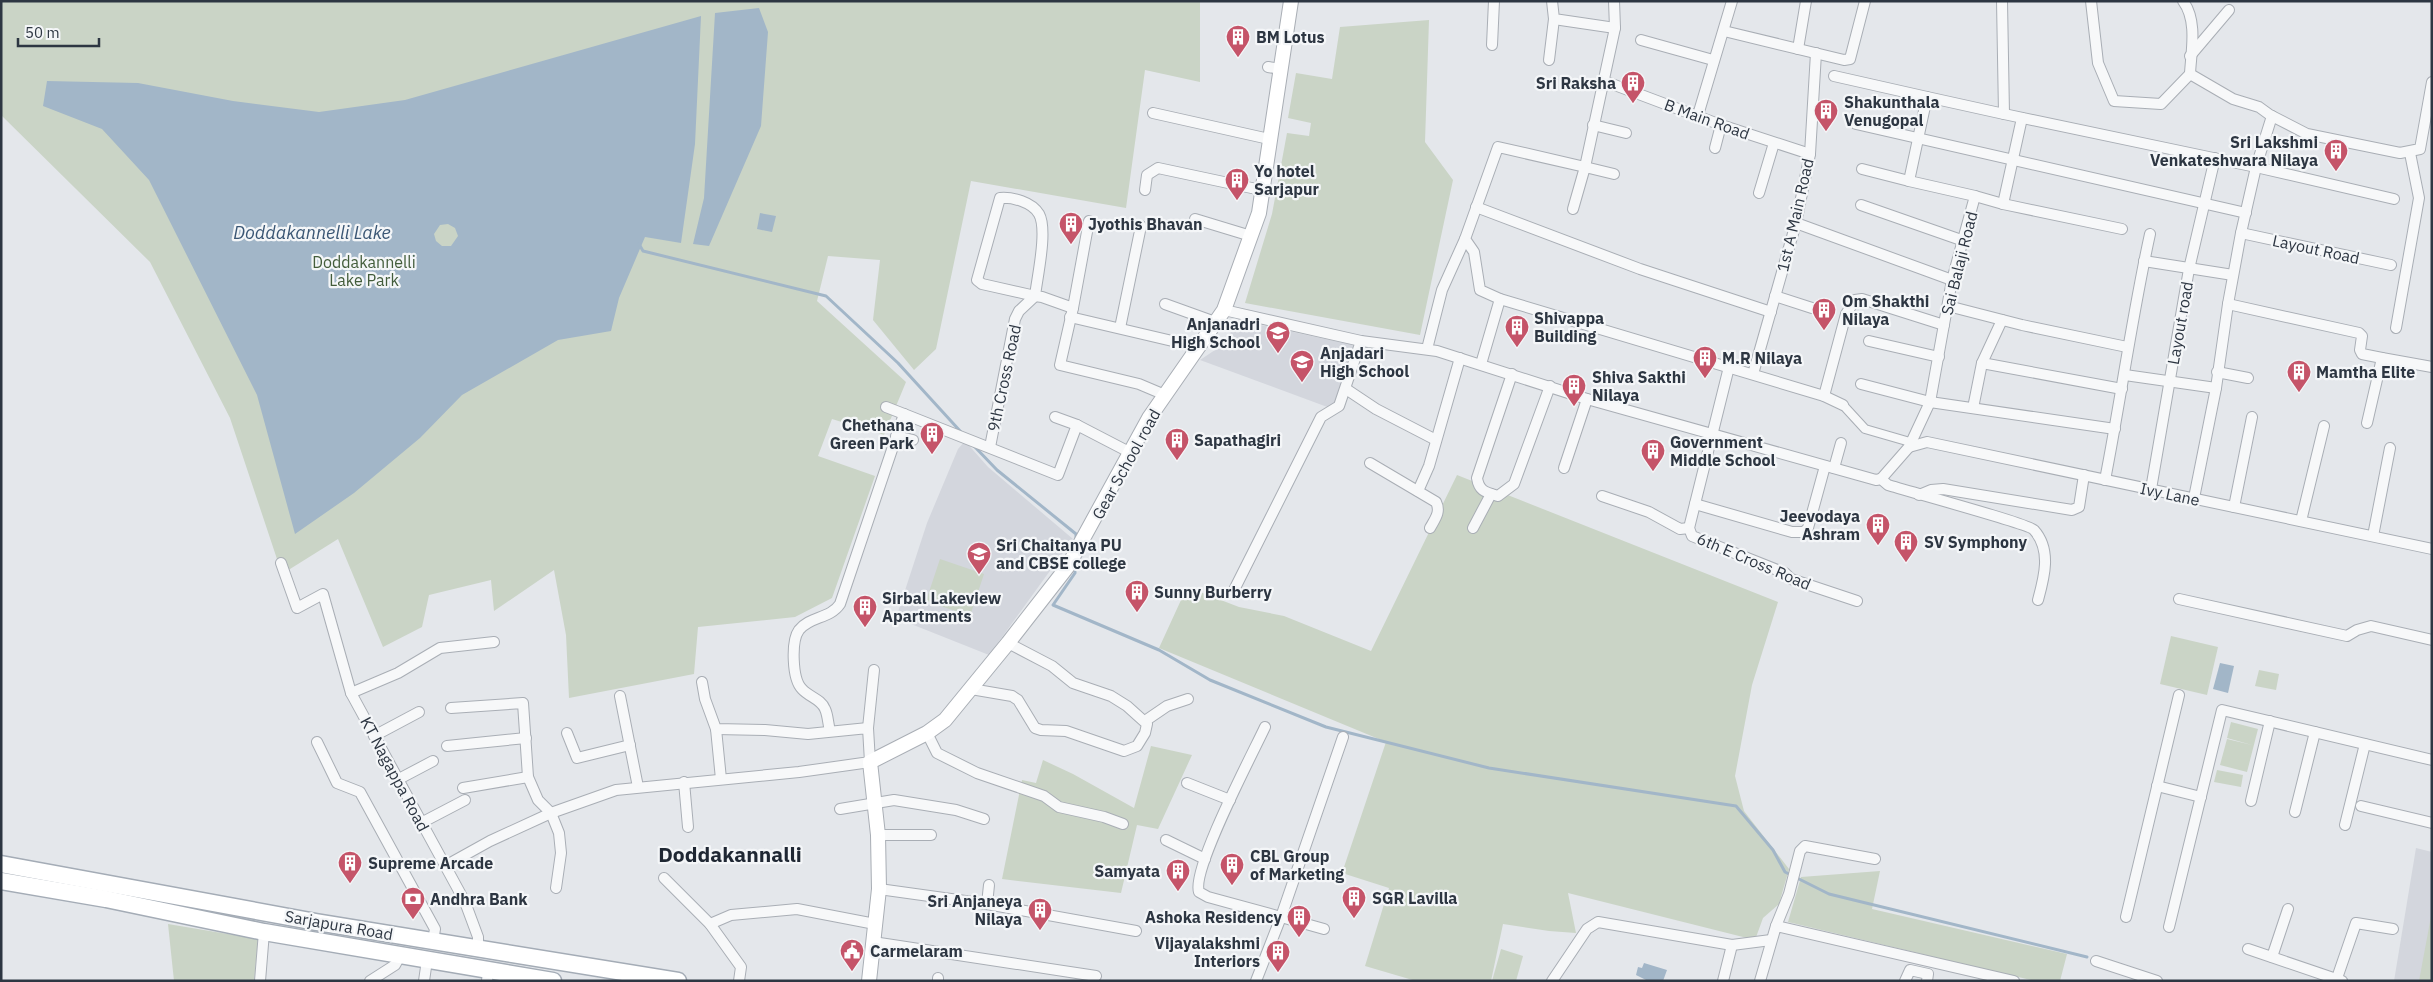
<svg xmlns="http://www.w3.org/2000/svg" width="2433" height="982" viewBox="0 0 2433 982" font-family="'IBM Plex Sans',sans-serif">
	<rect width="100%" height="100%" fill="#e4e7eb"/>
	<g fill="#d3d6dd">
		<path d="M1238,320L1353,345L1335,406L1330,408L1200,360L1224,344Z"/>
		<path d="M965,441L988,467L1073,539L989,655L896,618L927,523L958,449Z"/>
		<path d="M2416,848L2432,852V981H2394Z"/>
	</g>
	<g fill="#cad4c6">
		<path d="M1,1H1200V82L1145,70L1126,208L971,181L936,349L914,370L873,320L880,260L828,256L817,301L906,382L884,435L832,419L818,456L875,476L832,598L795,617L698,627L694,674L569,698L566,635L554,570L494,611L491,580L429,595L422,627L383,647L338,539L282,574L230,418L150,262L1,115Z"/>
		<path d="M1429,20L1425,142L1453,180L1420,335L1245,303L1272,214L1287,133L1309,136L1311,123L1288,118L1296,73L1332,79L1340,27Z"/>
		<path d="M1457,475L1778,602L1752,685L1735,776L1744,811L1789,869L1779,904L1763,918L1755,940L1568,893L1576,933L1549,931L1503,924L1491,981H1416L1365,966L1389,888L1342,873L1386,742L1159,648L1187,587L1239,607L1284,616L1371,651Z"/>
		<path d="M940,559L984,574L970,616L926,601Z"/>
		<path d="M2171,636L2218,647L2207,695L2160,684Z"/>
		<path d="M2259,670L2279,674L2276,690L2255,686Z"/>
		<path d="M2231,722L2258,729L2247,772L2220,765L2227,739L2252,745L2227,738Z"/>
		<path d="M1151,746L1192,755L1158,829L1137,825L1121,893L1002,879L1022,780L1036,783L1043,760L1073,774L1134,808Z"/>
		<path d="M2217,770L2243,775L2241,787L2214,782Z"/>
		<path d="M1880,871L1872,909L2067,954L2060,981H2035L1788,922L1801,877Z"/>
		<path d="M2432,911V981H2419Z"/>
		<path d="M168,924L258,939L254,981H174Z"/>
		<path d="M1501,949L1523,956L1516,981H1492Z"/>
	</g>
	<g fill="#a2b6c8" fill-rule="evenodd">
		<path d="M759,8L768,32L761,126L709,246L693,244L704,198L715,13Z"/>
		<path d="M701,16L695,144L681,243L645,237L619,298L611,331L558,340L462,395L420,438L354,493L295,534L257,395L149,180L102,129L43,106L47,81L138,83L233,101L319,112L405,100ZM448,224L455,228L458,236L451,246H442L436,241L434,234L440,225Z"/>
		<path d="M760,213L776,216L772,232L757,229Z"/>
		<path d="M2220,663L2234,666L2228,693L2213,689Z"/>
		<path d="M1644,963L1667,970L1663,981H1648L1636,975L1638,967L1642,968Z"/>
	</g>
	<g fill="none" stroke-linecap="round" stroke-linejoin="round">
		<g stroke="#a2b6c8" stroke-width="3">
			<path d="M639,244L643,251L826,296L898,363L961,432"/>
			<path d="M974,446L997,470L1076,534V540"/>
			<path d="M1075,564V573L1053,605L1159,650L1210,680L1326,727L1489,768L1736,806L1773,850L1785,872L1829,894L2087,957"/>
		</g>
		<defs>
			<path id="pedestrian" d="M1843,405L1865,429L1910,442"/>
			<g id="minor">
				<path d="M1552,1L1554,19L1615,28"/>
				<path d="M1614,1L1615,28L1585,167L1498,147L1465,239L1474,252L1480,290L1500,299L1824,396L1843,405"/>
				<path d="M2091,1L2098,63L2114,101L2161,104L2190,74L2233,99L2259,107L2270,115L2307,134L2400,153L2420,149L2432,82"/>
				<path d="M2183,1C2198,21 2191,52 2190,74"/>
				<path d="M1724,31L1844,60L1850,59L1865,1"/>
				<path d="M1641,40L1713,60"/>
				<path d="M1492,45L1494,1"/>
				<path d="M1798,49L1806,1"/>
				<path d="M2190,56L2229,10"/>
				<path d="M1549,60L1554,19"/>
				<path d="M1268,67L1281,69"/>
				<path d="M1834,76L1927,97"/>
				<path d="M1604,81L1721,125L1810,154"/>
				<path d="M1153,113L1269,139"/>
				<path d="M2004,114L2256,167L2394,199"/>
				<path d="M1698,115L1732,1"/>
				<path d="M1856,124L2246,213"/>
				<path d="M1593,125L1626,133"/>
				<path d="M1715,148L1721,125"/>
				<path d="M1862,169L1909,181"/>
				<path d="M1145,190L1147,175L1158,168L1261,190"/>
				<path d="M1759,193L1774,143"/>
				<path d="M1975,196L2003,204L2122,229"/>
				<path d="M2003,204L2022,118"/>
				<path d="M1861,205L1964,241"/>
				<path d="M1476,207L1640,269L1771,312"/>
				<path d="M1573,209L1585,167L1614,174"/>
				<path d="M1195,219L1251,236"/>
				<path d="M1089,221L1073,308L1060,365L1139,384L1165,395"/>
				<path d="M1796,223L1952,280"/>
				<path d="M2241,233L2391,265"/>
				<path d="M2144,261L2233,275"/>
				<path d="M1035,296C1037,278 1048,230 1039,214C1032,202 1013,197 1000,198L977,280L982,284L1035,296L1042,297L1073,308"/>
				<path d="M1775,296L1812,308"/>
				<path d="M1165,304L1215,322"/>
				<path d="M2228,304L2359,333L2362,336L2360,350L2362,354L2382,358L2367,423"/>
				<path d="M1948,306L2022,325L2127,347"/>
				<path d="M1224,310L1361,341L1437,351L1587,399L1876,480L1881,479L1888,485C1907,491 2029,524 2034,530C2052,550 2044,578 2038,600"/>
				<path d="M1070,317L1198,347"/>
				<path d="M1120,328L1141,226"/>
				<path d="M2396,328L2419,198L2410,153"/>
				<path d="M1869,341L1939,357"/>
				<path d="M1427,349L1442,290L1465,239"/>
				<path d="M2382,358L2432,367"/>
				<path d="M1982,363L2122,389"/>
				<path d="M1481,364L1500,299"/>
				<path d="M1729,367L1689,528L1692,536L1785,573L1791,579L1857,601"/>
				<path d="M2217,372L2248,378"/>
				<path d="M1512,374L1477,478C1479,491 1485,492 1498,496L1514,484L1550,386"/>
				<path d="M1753,374L1796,223L1810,154L1816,53"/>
				<path d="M2125,375L2216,388"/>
				<path d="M1861,384L1930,402L2115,429"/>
				<path d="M1346,389L1376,409L1436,440"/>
				<path d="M1824,396L1846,314L1855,300L1862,299L1944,325"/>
				<path d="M886,407L904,414"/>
				<path d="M1973,408L1982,363L2002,320"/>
				<path d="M1055,417L1077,425"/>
				<path d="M896,436L913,440"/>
				<path d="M990,447L1015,319L1019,311L1035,296"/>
				<path d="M1909,447L1927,442L2432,549"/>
				<path d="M1370,463L1436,502C1441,512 1435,519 1430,528"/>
				<path d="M1564,468L1587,399"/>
				<path d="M1834,468L1841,443"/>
				<path d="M1881,479L1909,447L1930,402L1952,280L1975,196L1909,181L1927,97L2004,114L2002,1"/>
				<path d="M2105,480C2121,398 2132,316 2150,234"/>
				<path d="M2151,489L2189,269L2215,158"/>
				<path d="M1418,491L1429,466L1460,358"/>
				<path d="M1919,495L1931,490L1943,489L2072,510L2079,507L2084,475"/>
				<path d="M1602,496L1649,512L1680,529L1689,528"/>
				<path d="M2194,498L2216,388L2228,304L2241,233L2256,167L2272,116"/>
				<path d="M1695,504L1792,532H1804L1808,528L1825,466"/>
				<path d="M2234,507L2252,417"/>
				<path d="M2301,521L2324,426"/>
				<path d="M1473,528L1491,494"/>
				<path d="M2373,536L2390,448"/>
				<path d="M281,563L297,608L323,594L351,693L465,902L478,937V949"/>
				<path d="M1234,590L1321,417L1339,406L1361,341"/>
				<path d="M2179,599L2347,636L2357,630L2371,626L2432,640"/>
				<path d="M971,689L1012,696L1018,700L1035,728L1041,730L1066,731L1124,751L1137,746L1145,733L1147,724L1127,706L1111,696L1073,683L1052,666L1008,643"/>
				<path d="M351,693L398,673L440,648L494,642"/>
				<path d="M620,696L638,787"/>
				<path d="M451,708L523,703L528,777L538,800L551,813L559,833L561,853L556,888"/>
				<path d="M1145,721L1167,706L1188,699"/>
				<path d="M868,728L874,670"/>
				<path d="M716,729L721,779"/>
				<path d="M830,731C828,724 828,715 825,709C821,699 809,697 802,689C792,679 791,641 799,630C810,616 830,619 840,604L904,414L1058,475L1077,425L1131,453"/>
				<path d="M567,733L577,758L630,745"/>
				<path d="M927,733L937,753L977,773L1044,796L1059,807L1104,817L1123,824"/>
				<path d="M374,736L419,712"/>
				<path d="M317,742L337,783L360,792L435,929L433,941"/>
				<path d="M447,746L526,738"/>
				<path d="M397,780L433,761"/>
				<path d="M684,782L688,827"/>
				<path d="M1187,783L1230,800"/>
				<path d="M2157,786L2201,797"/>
				<path d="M463,788L528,777"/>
				<path d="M2251,801L2270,721"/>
				<path d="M2361,806L2432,823"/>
				<path d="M840,809L894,800L956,810L984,819"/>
				<path d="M2295,812L2315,732"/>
				<path d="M421,823L465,800"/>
				<path d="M2345,825L2365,744"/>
				<path d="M878,835H931"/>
				<path d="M1166,840L1205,859"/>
				<path d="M445,866L490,841L551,813L616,790L799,772L870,762L868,728L808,734L765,730L716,729L705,699L702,682"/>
				<path d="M664,878L710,924L741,967L739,981"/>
				<path d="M879,889L987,904L1136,931"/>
				<path d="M987,904L989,885"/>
				<path d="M2126,917L2179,695"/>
				<path d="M710,924L731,915L797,909L875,924"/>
				<path d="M1776,926L1789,894L1800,851L1805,846L1875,859"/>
				<path d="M2169,927L2222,710L2432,760"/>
				<path d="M1324,929L1281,917L1343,737"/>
				<path d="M873,942L1096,976"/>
				<path d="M2248,949L2342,981"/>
				<path d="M2272,957L2288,909"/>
				<path d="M2096,961L2157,981"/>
				<path d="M260,981L264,932"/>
				<path d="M370,981L395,965L400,956"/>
				<path d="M424,981L427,960"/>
				<path d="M487,981L488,971"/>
				<path d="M938,981V978"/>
				<path d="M1256,981L1281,917L1208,897L1199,892C1191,870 1253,753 1265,727"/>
				<path d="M1552,981L1587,929L1598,922L1732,945L1771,940"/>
				<path d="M1723,981L1732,945"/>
				<path d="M1760,981L1776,926L2014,981"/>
				<path d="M1905,981L1910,970L1928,974L1927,981"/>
				<path d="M2336,981L2356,923L2393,929"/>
			</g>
			<path id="secondary" d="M869,981L879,889L878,835L870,762L927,733L945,720L1008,643L1068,566L1149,418L1224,310L1259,213L1291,1"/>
			<g id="primary">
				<path d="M1,864L316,922L678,981"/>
				<path d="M1,881L106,899L264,932L553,981"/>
			</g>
		</defs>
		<use href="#pedestrian" stroke="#a9aeb5" stroke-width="10"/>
		<use href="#minor" stroke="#a9aeb5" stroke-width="12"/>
		<use href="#secondary" stroke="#a9aeb5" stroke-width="16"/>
		<use href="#primary" stroke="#a4acb6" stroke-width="19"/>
		<use href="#pedestrian" stroke="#f7f8f9" stroke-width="8"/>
		<use href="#minor" stroke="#f7f8f9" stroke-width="10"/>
		<use href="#secondary" stroke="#fff" stroke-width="14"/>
		<use href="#primary" stroke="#fff" stroke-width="16"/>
	</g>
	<defs>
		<symbol id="building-pin" viewBox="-11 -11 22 30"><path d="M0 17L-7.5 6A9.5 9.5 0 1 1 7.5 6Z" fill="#c55469" stroke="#f4f6f8"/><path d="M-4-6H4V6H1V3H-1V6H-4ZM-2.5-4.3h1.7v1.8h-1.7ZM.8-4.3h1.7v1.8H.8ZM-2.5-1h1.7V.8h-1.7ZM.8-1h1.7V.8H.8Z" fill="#fff"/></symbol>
		<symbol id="school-pin" viewBox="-11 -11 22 30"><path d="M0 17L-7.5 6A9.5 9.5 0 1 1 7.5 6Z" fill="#c55469" stroke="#f4f6f8"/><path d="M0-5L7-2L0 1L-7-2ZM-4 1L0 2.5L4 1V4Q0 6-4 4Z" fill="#fff"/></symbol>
		<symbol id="bank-pin" viewBox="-11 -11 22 30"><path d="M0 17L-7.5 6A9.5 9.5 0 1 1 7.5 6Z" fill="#c55469" stroke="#f4f6f8"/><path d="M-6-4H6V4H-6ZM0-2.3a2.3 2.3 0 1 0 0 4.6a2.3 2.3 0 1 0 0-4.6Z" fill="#fff"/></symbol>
		<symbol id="civic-pin" viewBox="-11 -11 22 30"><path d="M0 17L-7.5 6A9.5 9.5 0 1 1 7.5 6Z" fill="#c55469" stroke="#f4f6f8"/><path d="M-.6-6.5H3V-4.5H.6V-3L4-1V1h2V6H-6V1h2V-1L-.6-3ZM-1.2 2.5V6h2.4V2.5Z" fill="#fff"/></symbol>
	</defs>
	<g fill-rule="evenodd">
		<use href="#building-pin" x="1224" y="23" width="28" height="38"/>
		<use href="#building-pin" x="1619" y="69" width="28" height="38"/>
		<use href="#building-pin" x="1812" y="97" width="28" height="38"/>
		<use href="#building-pin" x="2322" y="137" width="28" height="38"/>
		<use href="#building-pin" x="1223" y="166" width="28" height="38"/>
		<use href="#building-pin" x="1057" y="210" width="28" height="38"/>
		<use href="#building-pin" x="1810" y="296" width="28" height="38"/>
		<use href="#building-pin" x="1503" y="313" width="28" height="38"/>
		<use href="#school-pin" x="1264" y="319" width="28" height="38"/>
		<use href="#building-pin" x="1691" y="344" width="28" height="38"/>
		<use href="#school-pin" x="1288" y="348" width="28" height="38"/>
		<use href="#building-pin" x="2285" y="358" width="28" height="38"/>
		<use href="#building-pin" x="1560" y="372" width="28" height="38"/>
		<use href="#building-pin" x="918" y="420" width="28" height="38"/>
		<use href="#building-pin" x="1163" y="426" width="28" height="38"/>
		<use href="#building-pin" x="1639" y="437" width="28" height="38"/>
		<use href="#building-pin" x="1864" y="511" width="28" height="38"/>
		<use href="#building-pin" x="1892" y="528" width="28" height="38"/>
		<use href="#school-pin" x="965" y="540" width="28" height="38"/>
		<use href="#building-pin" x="1123" y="578" width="28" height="38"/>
		<use href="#building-pin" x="851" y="593" width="28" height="38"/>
		<use href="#building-pin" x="336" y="849" width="28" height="38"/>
		<use href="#building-pin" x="1218" y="851" width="28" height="38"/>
		<use href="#building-pin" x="1164" y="857" width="28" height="38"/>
		<use href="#building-pin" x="1340" y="884" width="28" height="38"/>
		<use href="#bank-pin" x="399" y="885" width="28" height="38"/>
		<use href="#building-pin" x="1026" y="896" width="28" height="38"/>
		<use href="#building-pin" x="1285" y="903" width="28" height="38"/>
		<use href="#civic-pin" x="838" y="937" width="28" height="38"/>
		<use href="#building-pin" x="1264" y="938" width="28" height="38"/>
	</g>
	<g text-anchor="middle" stroke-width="4.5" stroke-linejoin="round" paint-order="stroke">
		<g font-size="16" font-weight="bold" fill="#2d3642" stroke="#f4f6f8" text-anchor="start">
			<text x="1256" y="43">BM Lotus</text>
			<text x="1616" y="89" text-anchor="end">Sri Raksha</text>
			<text x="1844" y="108">Shakunthala<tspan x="1844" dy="18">Venugopal</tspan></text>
			<text x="2318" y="148" text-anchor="end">Sri Lakshmi<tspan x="2318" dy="18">Venkateshwara Nilaya</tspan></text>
			<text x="1254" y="177">Yo hotel<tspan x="1254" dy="18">Sarjapur</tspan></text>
			<text x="1088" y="230">Jyothis Bhavan</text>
			<text x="1842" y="307">Om Shakthi<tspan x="1842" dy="18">Nilaya</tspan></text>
			<text x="1534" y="324">Shivappa<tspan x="1534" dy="18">Building</tspan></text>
			<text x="1260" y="330" text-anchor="end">Anjanadri<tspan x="1260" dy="18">High School</tspan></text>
			<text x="1320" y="359">Anjadari<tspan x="1320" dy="18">High School</tspan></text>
			<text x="1722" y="364">M.R Nilaya</text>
			<text x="2316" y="378">Mamtha Elite</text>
			<text x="1592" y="383">Shiva Sakthi<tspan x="1592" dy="18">Nilaya</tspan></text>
			<text x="914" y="431" text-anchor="end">Chethana<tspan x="914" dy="18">Green Park</tspan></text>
			<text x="1194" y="446">Sapathagiri</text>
			<text x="1670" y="448">Government<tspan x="1670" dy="18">Middle School</tspan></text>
			<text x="1860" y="522" text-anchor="end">Jeevodaya<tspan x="1860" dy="18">Ashram</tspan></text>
			<text x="1924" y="548">SV Symphony</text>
			<text x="996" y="551">Sri Chaitanya PU<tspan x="996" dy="18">and CBSE college</tspan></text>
			<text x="1154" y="598">Sunny Burberry</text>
			<text x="882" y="604">Sirbal Lakeview<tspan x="882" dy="18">Apartments</tspan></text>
			<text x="1250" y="862">CBL Group<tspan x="1250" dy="18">of Marketing</tspan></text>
			<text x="368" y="869">Supreme Arcade</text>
			<text x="1160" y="877" text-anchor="end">Samyata</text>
			<text x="1372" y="904">SGR Lavilla</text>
			<text x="430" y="905">Andhra Bank</text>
			<text x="1022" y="907" text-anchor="end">Sri Anjaneya<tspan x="1022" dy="18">Nilaya</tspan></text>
			<text x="1282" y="923" text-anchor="end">Ashoka Residency</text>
			<text x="1260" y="949" text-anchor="end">Vijayalakshmi<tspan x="1260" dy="18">Interiors</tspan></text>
			<text x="870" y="957">Carmelaram</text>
		</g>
		<g font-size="16" fill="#2d3642" stroke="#f4f6f8">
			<text transform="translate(1707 119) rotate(20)" y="6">B Main Road</text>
			<text transform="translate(1795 215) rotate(-77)" y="6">1st A Main Road</text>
			<text transform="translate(2316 249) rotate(12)" y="6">Layout Road</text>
			<text transform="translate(1959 263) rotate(-76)" y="6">Sai Balaji Road</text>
			<text transform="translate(2180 323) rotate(-80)" y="6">Layout road</text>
			<text transform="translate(1004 378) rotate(-78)" y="6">9th Cross Road</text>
			<text transform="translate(1126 464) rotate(-61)" y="6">Gear School road</text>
			<text transform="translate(2170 494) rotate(12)" y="6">Ivy Lane</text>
			<text transform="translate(1754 561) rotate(23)" y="6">6th E Cross Road</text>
			<text transform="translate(395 774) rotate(62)" y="6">KT Nagappa Road</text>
			<text transform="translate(339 925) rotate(10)" y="6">Sarjapura Road</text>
		</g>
		<g font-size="16" fill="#435d3b" stroke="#f4f6f8">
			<text x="364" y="268">Doddakannelli<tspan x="364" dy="18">Lake Park</tspan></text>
		</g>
		<g font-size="18" font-style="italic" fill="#3a5674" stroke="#f4f6f8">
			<text x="312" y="239">Doddakannelli Lake</text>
		</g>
		<g font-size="21" font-weight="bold" fill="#1f2733" stroke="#f4f6f8">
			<text x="730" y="862">Doddakannalli</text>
		</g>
	</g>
	<rect width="2433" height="982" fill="none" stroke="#2d3642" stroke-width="5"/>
	<path d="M18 38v8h81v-8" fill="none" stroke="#2d3642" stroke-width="2.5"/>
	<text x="25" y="38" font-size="15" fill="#2d3642" stroke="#f4f6f8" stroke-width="4" paint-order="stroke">50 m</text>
</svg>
